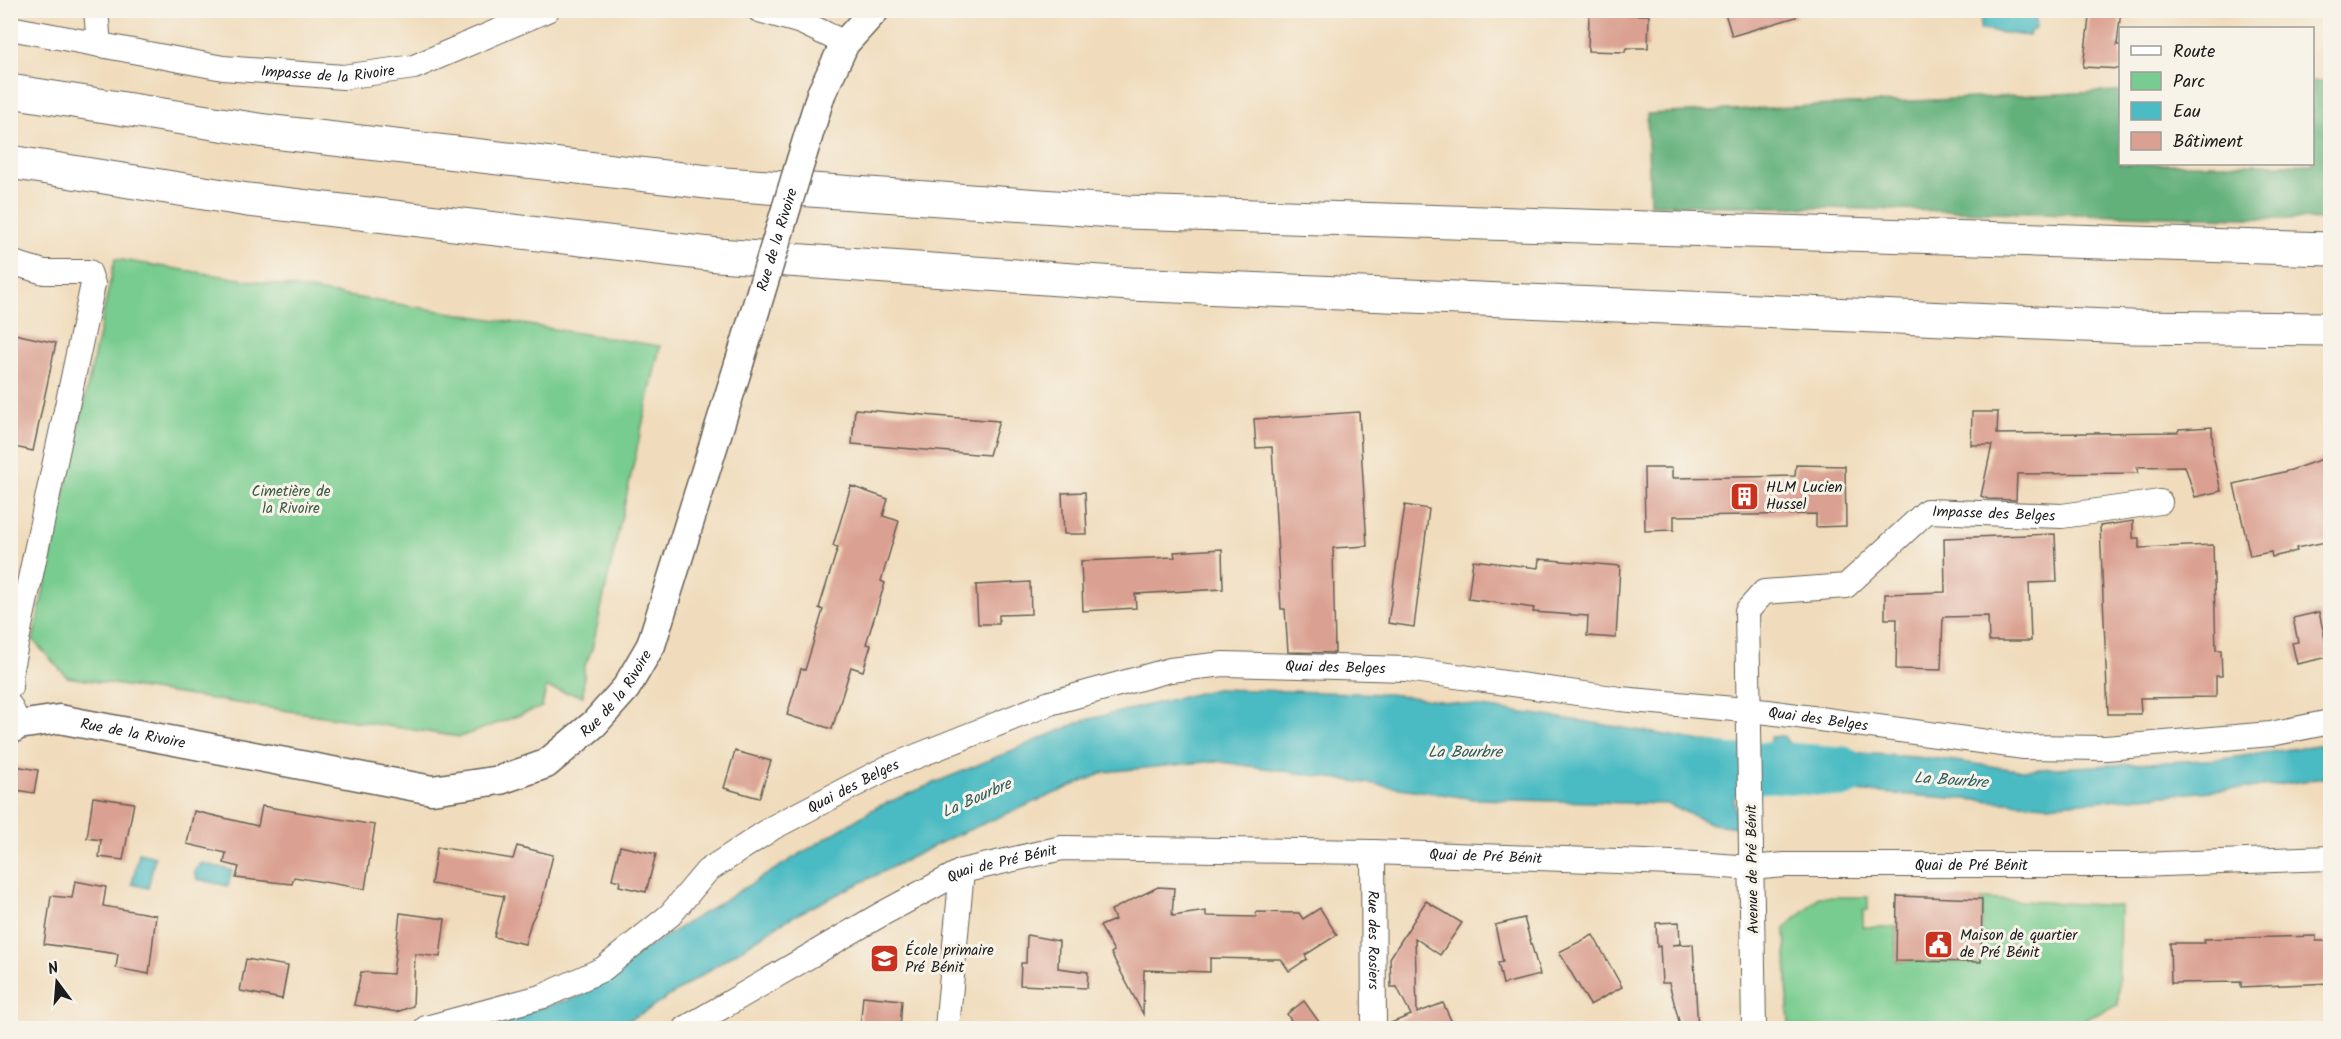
<svg xmlns="http://www.w3.org/2000/svg" width="2341" height="1039" viewBox="0 0 2341 1039" font-family="Kalam,sans-serif">
	<rect width="100%" height="100%" fill="#f7f3e8"/>
	<filter id="ink" filterUnits="userSpaceOnUse"><feTurbulence type="fractalNoise" baseFrequency=".0167" numOctaves="2"/><feDisplacementMap in="SourceGraphic" scale="12" xChannelSelector="R" yChannelSelector="G"/><feConvolveMatrix kernelMatrix="1 2 1 2 8 2 1 2 1" color-interpolation-filters="sRGB"/></filter>
	<filter id="wash" filterUnits="userSpaceOnUse"><feTurbulence type="fractalNoise" baseFrequency=".008" numOctaves="4" result="noise"/><feDisplacementMap in="SourceGraphic" scale="24" xChannelSelector="R" yChannelSelector="G"/><feGaussianBlur stdDeviation="1.35" result="paint"/><feColorMatrix in="noise" values="0 0 0 0 0 0 0 0 0 0 0 0 0 0 0 0 0 1.4 0 .05"/><feComposite in="paint" operator="in"/></filter>
	<g filter="url(#wash)">
		<rect width="100%" height="100%" fill="#f0dcbc"/>
		<g fill="#78cc8f" stroke="#4a7456" stroke-width="1.5">
			<path d="M115,259L660,346L592,649L584,668L583,696L546,688L542,707L460,737L67,677L33,640Z"/>
			<path d="M1819,897H1868V910H1863V927H1896V961L1981,962L1982,899L2120,906L2118,1005L2066,1028H1789L1785,928Z"/>
		</g>
		<path fill="#62b07a" stroke="#3f664b" stroke-width="1.5" d="M2313,81H2330V220L1650,204L1647,114L2120,91V164H2312Z"/>
		<g fill="#4cbbc3" stroke="#346c70" stroke-width="1.5">
			<path d="M2018,10L2032,12L2033,17L2036,19V28L2030,32L2029,36L1980,30L1982,11Z"/>
			<path d="M1216,689L1390,694L1588,722L1731,746L1736,827L1712,824L1667,804L1475,799L1215,761L1105,772L950,838L786,920L648,1010L613,1028H470L581,996L646,948L877,807L1085,720Z"/>
			<path d="M1783,736L1793,748L1940,759L2019,770L2223,759L2330,743V777L2271,786L2047,805L1772,785L1770,737Z"/>
			<path d="M139,853L155,857L148,888L132,884Z"/>
			<path d="M201,863L232,870L228,886L197,879L194,871Z"/>
		</g>
		<g fill="none" stroke-linecap="round" stroke-linejoin="round">
			<path stroke="#4cbbc3" stroke-width="51" d="M1662,763L1733,770L1772,767L1843,772"/>
		</g>
		<g id="blocks">
			<g fill="#daa091">
				<path d="M1724,10H1796V17L1732,36Z"/>
				<path d="M2090,10H2121L2117,45H2121V69L2083,67Z"/>
				<path d="M1589,14L1649,15L1648,48H1626L1625,52L1588,51Z"/>
				<path d="M10,333L56,343L33,451L10,446Z"/>
				<path d="M855,409L947,417L999,421L989,455L900,448L852,444Z"/>
				<path d="M1359,412L1367,546L1333,548L1335,653L1288,652L1285,609H1281L1272,447L1256,448L1254,419Z"/>
				<path d="M1972,412H1998L1997,434L2178,432L2179,429L2212,427L2213,455L2221,491L2195,497L2185,466L2137,467L2138,473L2017,474L2016,500L1988,499L1981,496L1992,445H1971Z"/>
				<path d="M2331,456V541L2296,548L2297,551L2272,557L2271,552L2250,556L2234,484L2291,470Z"/>
				<path d="M1796,465L1845,466L1846,526L1816,527V514L1674,516V530L1645,531L1644,468H1672V478L1795,476Z"/>
				<path d="M851,486L888,499L883,516L899,521L881,581L885,583L866,644L871,645L863,671L851,667L832,729L787,715L801,669L805,670L823,610L819,608L838,547L833,546Z"/>
				<path d="M1085,492L1087,534H1064L1062,493Z"/>
				<path d="M1405,505L1429,509L1414,627L1388,623Z"/>
				<path d="M2133,521V538H2139V548L2213,545L2216,650H2221L2222,676H2216V697L2140,698L2141,714H2108L2100,526Z"/>
				<path d="M2055,534L2057,582L2029,583L2031,641H1989L1988,616L1943,617L1941,670L1896,669L1897,619H1885V594L1945,592L1944,538Z"/>
				<path d="M1222,549L1223,589L1135,594L1136,608L1083,611L1081,561L1175,557L1174,552Z"/>
				<path d="M1539,559L1620,566L1616,638L1587,636L1588,616L1533,612L1534,608L1468,599L1473,560L1538,568Z"/>
				<path d="M1030,582L1031,614L999,615V624H978L976,585Z"/>
				<path d="M2319,612L2329,657L2297,664L2292,643L2298,642L2293,618Z"/>
				<path d="M735,751L771,761L759,798L724,788Z"/>
				<path d="M10,765L38,770L34,793L10,789Z"/>
				<path d="M93,797L134,803L123,860L99,857L101,840L87,838Z"/>
				<path d="M262,806L375,825L365,889L294,877L292,884L236,878L239,867L224,863L226,853L187,844L194,811L258,826Z"/>
				<path d="M517,846L553,855L542,901L531,922L525,944L494,937L504,896L431,884L437,847L513,859Z"/>
				<path d="M620,846L656,854L646,892L619,886L620,881L612,879Z"/>
				<path d="M75,881L106,887L103,906L156,915L149,974L116,968L118,954L44,944L51,896L72,898Z"/>
				<path d="M1158,887L1174,888L1172,916L1206,911V916L1256,917V912L1299,913L1303,919L1320,908L1337,935L1305,955L1307,959L1289,971L1281,959H1255L1210,958V972L1144,970L1143,1014L1111,953L1114,951L1100,926L1115,920L1111,910Z"/>
				<path d="M1897,896L1982,899L1981,962L1896,961Z"/>
				<path d="M1426,901L1462,923L1440,955L1415,938L1417,1013L1443,1003L1455,1029H1388V1024L1411,1015L1397,987H1391L1390,958Z"/>
				<path d="M400,913L445,919L440,957L415,954L413,1006L397,1012L354,1005L361,972L393,974Z"/>
				<path d="M1524,918L1540,975L1503,984L1498,963L1503,962L1495,925Z"/>
				<path d="M1679,922L1680,944L1672,945L1693,944L1698,1029H1681L1669,983H1662L1660,946L1657,947L1656,923Z"/>
				<path d="M1027,935L1059,941L1058,968L1088,972L1087,988L1020,985L1021,963H1026Z"/>
				<path d="M1593,935L1622,987L1590,1005L1559,952Z"/>
				<path d="M2316,936V941H2331V983L2241,987V982L2171,983L2170,943H2205L2204,939Z"/>
				<path d="M246,959L288,966L282,999L240,991Z"/>
				<path d="M863,996L902,1000L900,1029H860Z"/>
				<path d="M1304,1001L1324,1029H1296L1287,1014Z"/>
			</g>
		</g>
	</g>
	<g filter="url(#ink)">
		<use href="#blocks" fill-opacity="0" stroke="#665f54" stroke-width="1.5"/>
		<g fill="none" stroke-linecap="round" stroke-linejoin="round">
			<defs>
				<g id="minor">
					<path d="M96,10L99,45"/>
					<path d="M759,10L801,22L845,43"/>
					<path id="s1" d="M10,28L223,68L343,77L414,67L547,10"/>
					<path d="M10,262L44,272H89L93,284L11,668L10,687"/>
					<path d="M10,706L19,725"/>
					<path id="s2" d="M1373,852L1374,1028"/>
					<path id="s3" d="M426,1028L544,996L603,969L670,915L707,871L774,827L887,768L1050,703L1170,670L1224,664L1406,669L1620,699L1768,712L2024,747L2106,748L2271,734L2330,722"/>
					<path id="s4" d="M686,1028L880,915L962,871L1062,848L1373,852L1698,864L1750,868L1785,865H2138L2330,858"/>
					<path d="M947,1028L962,871"/>
					<path id="s5" d="M1754,1028L1747,611L1764,592L1846,586L1927,511L2062,516L2160,502"/>
				</g>
				<g id="tertiary">
					<path d="M821,94L845,43L875,10"/>
					<path id="s6" d="M10,730L19,725L59,719L432,790L500,780L546,764L594,724L626,688L651,645L739,364"/>
				</g>
				<g id="motorway">
					<path d="M10,91L265,131L725,184L1127,212L2330,249"/>
					<path d="M10,162L248,200L718,255L1130,284L2131,327L2330,329"/>
				</g>
			</defs>
			<use href="#minor" stroke="#665f54" stroke-width="26"/>
			<use href="#tertiary" stroke="#665f54" stroke-width="31"/>
			<use href="#motorway" stroke="#665f54" stroke-width="35"/>
			<use href="#minor" stroke="#fff" stroke-width="24"/>
			<use href="#tertiary" stroke="#fff" stroke-width="28"/>
			<use href="#motorway" stroke="#fff" stroke-width="33"/>
			<defs>
				<g id="tertiary-bridge">
					<path id="s7" d="M739,364L821,94"/>
				</g>
			</defs>
			<use href="#tertiary-bridge" stroke="#665f54" stroke-width="31" stroke-linecap="butt"/>
			<use href="#tertiary-bridge" stroke="#fff" stroke-width="28"/>
		</g>
	</g>
	<defs>
		<symbol id="building-square" viewBox="-11 -11 22 22"><rect x="-9" y="-9" width="18" height="18" rx="4" fill="#c8321e" stroke="#f7f3e8"/><path d="M-4-6H4V6H1V3H-1V6H-4ZM-2.5-4.3h1.7v1.8h-1.7ZM.8-4.3h1.7v1.8H.8ZM-2.5-1h1.7V.8h-1.7ZM.8-1h1.7V.8H.8Z" fill="#fff"/></symbol>
		<symbol id="civic-square" viewBox="-11 -11 22 22"><rect x="-9" y="-9" width="18" height="18" rx="4" fill="#c8321e" stroke="#f7f3e8"/><path d="M-.6-6.5H3V-4.5H.6V-3L4-1V1h2V6H-6V1h2V-1L-.6-3ZM-1.2 2.5V6h2.4V2.5Z" fill="#fff"/></symbol>
		<symbol id="school-square" viewBox="-11 -11 22 22"><rect x="-9" y="-9" width="18" height="18" rx="4" fill="#c8321e" stroke="#f7f3e8"/><path d="M0-5L7-2L0 1L-7-2ZM-4 1L0 2.5L4 1V4Q0 6-4 4Z" fill="#fff"/></symbol>
	</defs>
	<g fill-rule="evenodd">
		<use href="#building-square" x="1728" y="480" width="33" height="33"/>
		<use href="#civic-square" x="1922" y="928" width="33" height="33"/>
		<use href="#school-square" x="868" y="942" width="33" height="33"/>
	</g>
	<g text-anchor="middle" stroke-width="6" stroke-linejoin="round" paint-order="stroke">
		<g font-size="15" fill="#1c1c1c" stroke="#f7f3e8">
			<text dy="5" stroke="none"><textPath href="#s1" startOffset="322">Impasse de la Rivoire</textPath></text>
			<text dy="5" stroke="none"><textPath href="#s7" startOffset="130">Rue de la Rivoire</textPath></text>
			<text dy="5" stroke="none"><textPath href="#s5" startOffset="702">Impasse des Belges</textPath></text>
			<text dy="5" stroke="none"><textPath href="#s3" startOffset="1004">Quai des Belges</textPath></text>
			<text dy="5" stroke="none"><textPath href="#s6" startOffset="648">Rue de la Rivoire</textPath></text>
			<text dy="5" stroke="none"><textPath href="#s3" startOffset="1490">Quai des Belges</textPath></text>
			<text dy="5" stroke="none"><textPath href="#s6" startOffset="126">Rue de la Rivoire</textPath></text>
			<text dy="5" stroke="none"><textPath href="#s3" startOffset="500">Quai des Belges</textPath></text>
			<text dy="5" stroke="none"><textPath href="#s4" startOffset="844">Quai de Pré Bénit</textPath></text>
			<text dy="5" stroke="none"><textPath href="#s4" startOffset="358">Quai de Pré Bénit</textPath></text>
			<text dy="5" stroke="none"><textPath href="#s4" startOffset="1330">Quai de Pré Bénit</textPath></text>
			<text transform="translate(1752 869) rotate(-91)" y="5">Avenue de Pré Bénit</text>
			<text dy="5" stroke="none"><textPath href="#s2" startOffset="88">Rue des Rosiers</textPath></text>
		</g>
		<g font-size="15" fill="#1c1c1c" stroke="#f7f3e8" text-anchor="start">
			<text x="1766" y="492">HLM Lucien<tspan x="1766" dy="17">Hussel</tspan></text>
			<text x="1960" y="940">Maison de quartier<tspan x="1960" dy="17">de Pré Bénit</tspan></text>
			<text x="905" y="955">École primaire<tspan x="905" dy="17">Pré Bénit</tspan></text>
		</g>
		<g font-size="15" fill="#3c5a44" stroke="#f7f3e8">
			<text x="291" y="496">Cimetière de<tspan x="291" dy="17">la Rivoire</tspan></text>
		</g>
		<g font-size="16" font-style="italic" fill="#2f5c5f" stroke="#f7f3e8">
			<text x="1465" y="757">La Bourbre</text>
			<text transform="translate(1951 779) rotate(4)" y="6">La Bourbre</text>
			<text transform="translate(976 797) rotate(-24)" y="6">La Bourbre</text>
		</g>
	</g>
	<rect width="2341" height="1039" fill="none" stroke="#f7f3e8" stroke-width="36"/>
	<rect x="2119" y="27" width="195" height="138" fill="#f7f3e8" stroke="#9f9d96" stroke-width="1.5"/>
	<rect x="2131" y="46" width="30" height="9" fill="#ffffff" stroke="#9f9d96" stroke-width="1.5"/>
	<text x="2173" y="57" font-size="18" fill="#1c1c1c">Route</text>
	<rect x="2131" y="72" width="30" height="18" fill="#78cc8f" stroke="#9f9d96" stroke-width="1.5"/>
	<text x="2173" y="87" font-size="18" fill="#1c1c1c">Parc</text>
	<rect x="2131" y="102" width="30" height="18" fill="#4cbbc3" stroke="#9f9d96" stroke-width="1.5"/>
	<text x="2173" y="117" font-size="18" fill="#1c1c1c">Eau</text>
	<rect x="2131" y="132" width="30" height="18" fill="#daa091" stroke="#9f9d96" stroke-width="1.5"/>
	<text x="2173" y="147" font-size="18" fill="#1c1c1c">Bâtiment</text>
	<g transform="translate(57 982) rotate(344)" stroke="#f7f3e8" stroke-width="4.5" paint-order="stroke">
	<path d="M0-4.5L10 22L0 15L-10 22Z" fill="#1c1c1c"/>
	<text y="-9" font-size="16" font-weight="bold" text-anchor="middle" fill="#1c1c1c">N</text>
	</g>
</svg>
